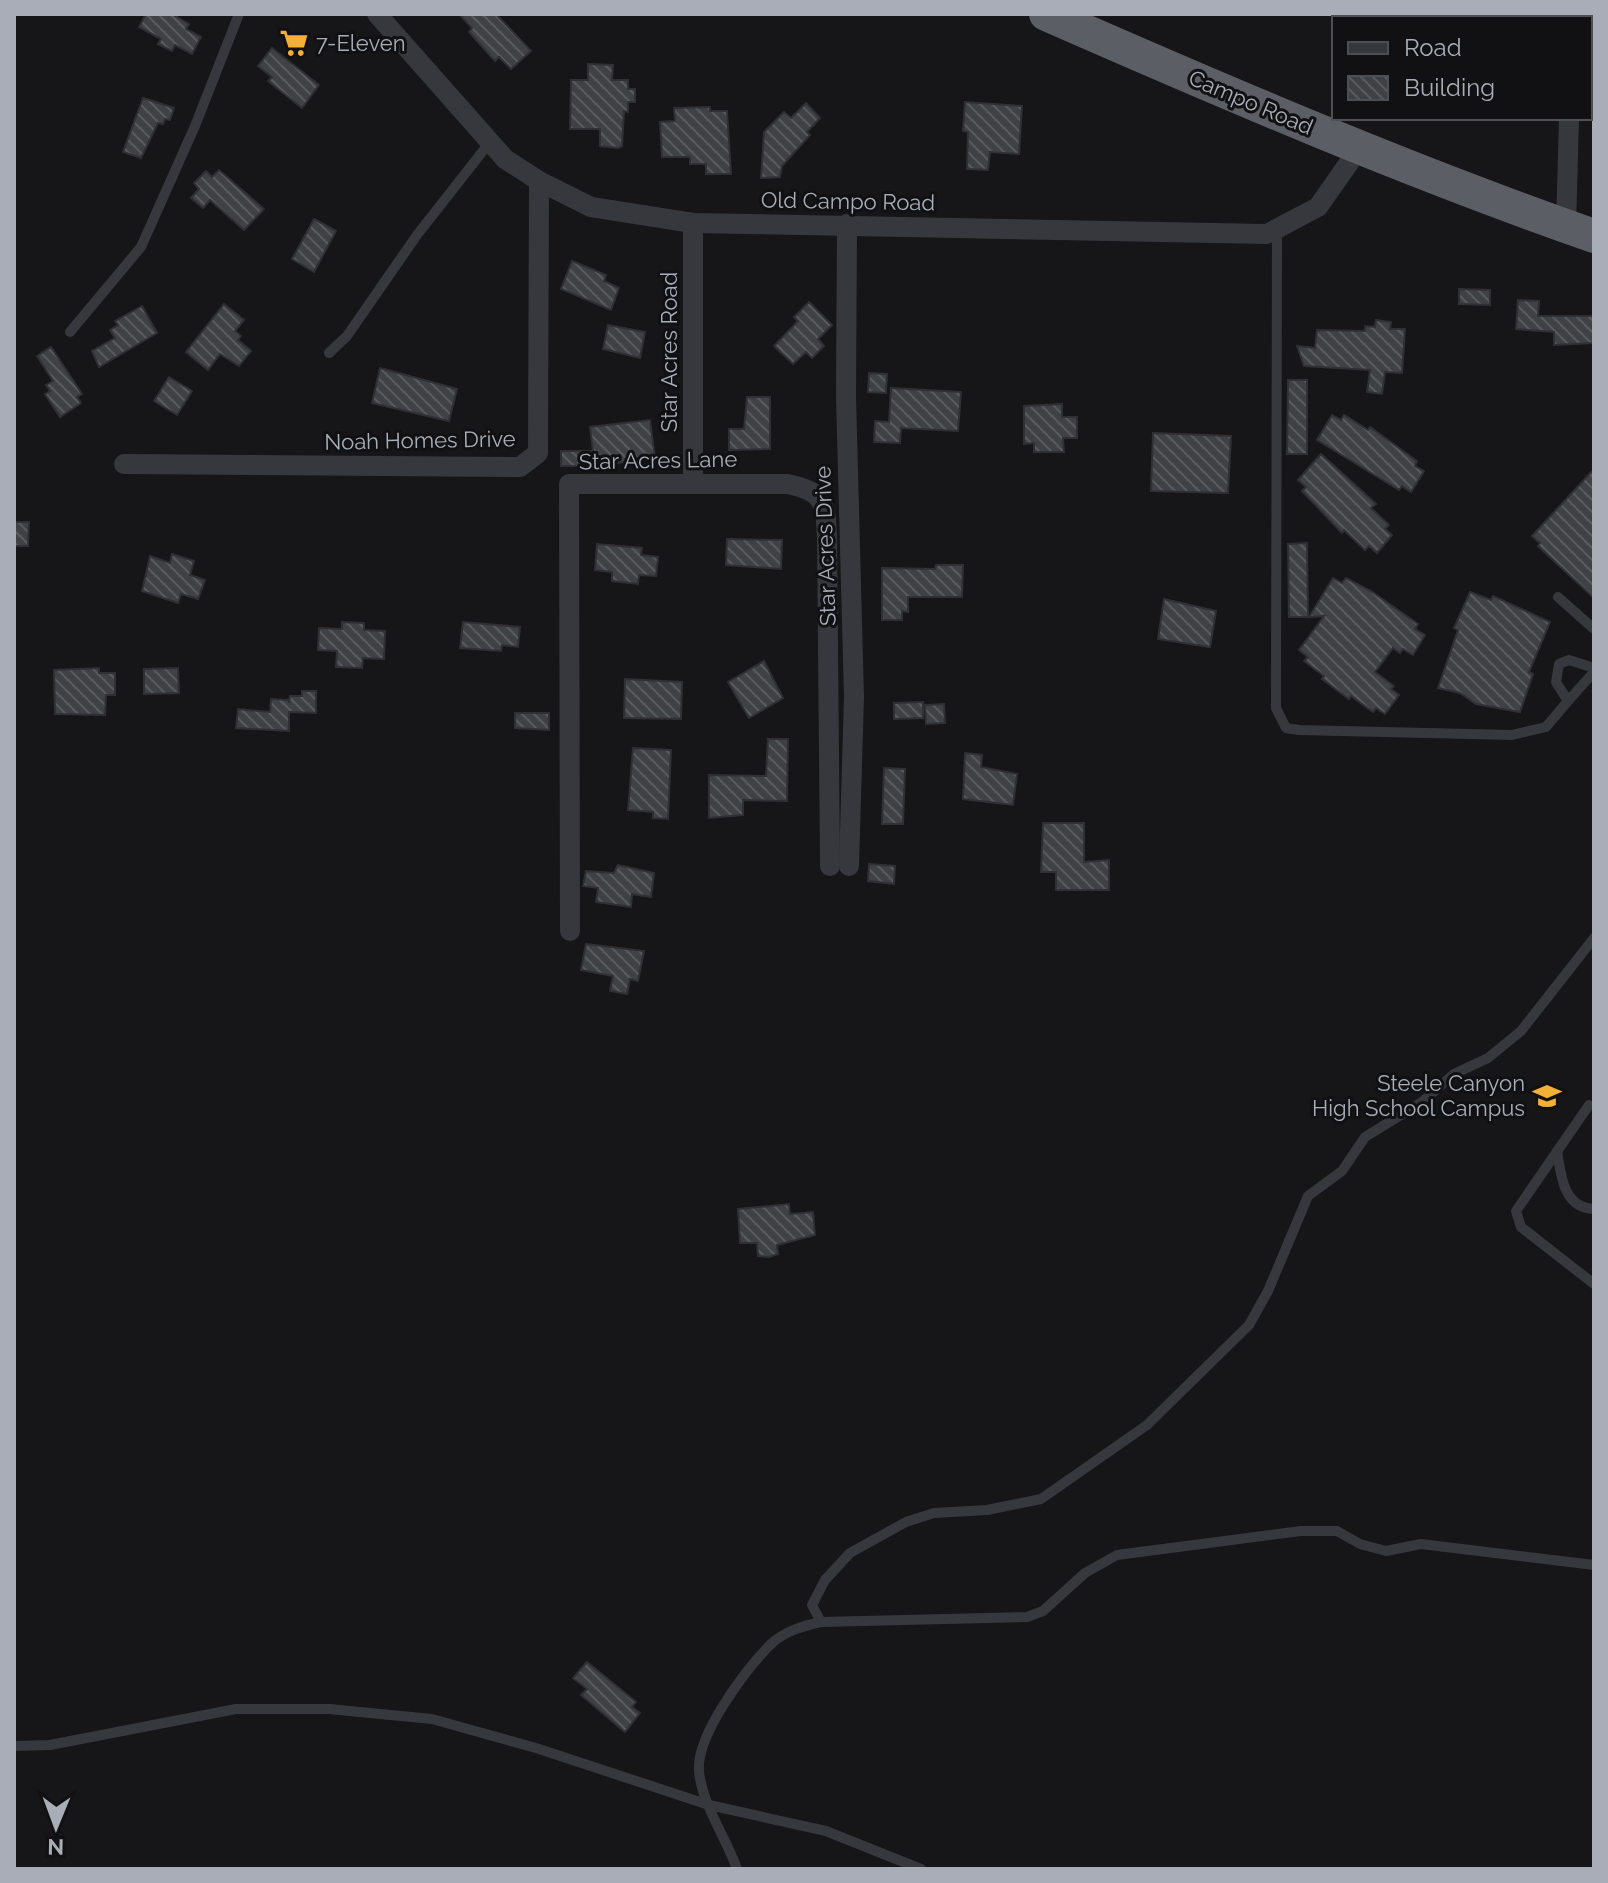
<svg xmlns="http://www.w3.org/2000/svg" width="1608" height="1883" viewBox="0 0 1608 1883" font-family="Raleway,sans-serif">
	<defs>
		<pattern id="building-back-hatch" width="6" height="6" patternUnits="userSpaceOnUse" patternTransform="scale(2)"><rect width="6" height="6" fill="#404145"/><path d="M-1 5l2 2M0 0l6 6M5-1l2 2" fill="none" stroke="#595a5e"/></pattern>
	</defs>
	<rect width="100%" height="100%" fill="#161618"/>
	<g fill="url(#building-back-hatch)" stroke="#303034" stroke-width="2">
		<path d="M146,14H172L189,24L186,29L201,37L192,54L175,45L172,51L158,44L161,39L139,27Z"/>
		<path d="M459,14H496L531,51L511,69L499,57L495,61L469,32L472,28Z"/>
		<path d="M272,48L319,85L302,108L268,81L272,77L258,66Z"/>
		<path d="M588,64L613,65L612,80H628V89H635V102H628V112L624,111L622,146L618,148L600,146V129H570L571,80H588Z"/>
		<path d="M143,98L174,108L170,120L165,119L163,124L158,123L141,158L123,152Z"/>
		<path d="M965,102L1022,106L1019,154L990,152L988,170L967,169L968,132L963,131Z"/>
		<path d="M806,103L820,118L807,132L810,135L782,166L780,177L761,178L764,132L784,112L791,118Z"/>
		<path d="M710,107V111H727L731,174H706V164H690V157H662L660,122L675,121L674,108Z"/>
		<path d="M219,170L264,209L244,230L210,200L203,208L191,198L199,189L194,183L206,171L212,177Z"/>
		<path d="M314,219L336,231L314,272L292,259Z"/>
		<path d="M572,261L606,275L604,281L619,288L611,310L561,289Z"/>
		<path d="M1459,289L1490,290V305L1459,304Z"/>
		<path d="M1518,300L1539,301L1538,316H1594V343L1554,345V332L1516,329Z"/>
		<path d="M809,302L832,325L818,339L824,346L812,358L806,352L793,364L774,346L798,321L794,317Z"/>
		<path d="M224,304L244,320L235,331L241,336L238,340L251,351L239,366L220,354L208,370L186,352Z"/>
		<path d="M142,306L157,333L99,367L92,351L115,338L110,330L118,325L115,321Z"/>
		<path d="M1376,320L1391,322L1390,329H1405L1402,373L1385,372L1382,394L1367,392L1370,370L1304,366L1297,346L1315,348L1317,330L1365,331V326L1375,327Z"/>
		<path d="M608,325L645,332L640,358L603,349Z"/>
		<path d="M51,347L82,394L77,397L81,403L60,417L45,394L50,391L46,385L53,381L37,356Z"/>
		<path d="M380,368L457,389L449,421L372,403Z"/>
		<path d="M869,373L887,374L886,393L868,392Z"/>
		<path d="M169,377L192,391L177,415L154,401Z"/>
		<path d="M1288,380H1307V454H1287Z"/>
		<path d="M891,388L961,392L958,431L901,428L900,443L874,442L875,421L889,422Z"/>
		<path d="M747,397H770V449L729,450V429H744Z"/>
		<path d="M1062,404V417H1077V438H1063L1064,452H1034V443L1024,444V406Z"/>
		<path d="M1332,415L1341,420L1344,415L1368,430L1370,427L1417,461L1415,466L1424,471L1411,492L1402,486L1399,490L1317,440Z"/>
		<path d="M650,420L655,458L596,466H561V451H593L590,427Z"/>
		<path d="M1153,433L1231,436L1228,493L1151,491Z"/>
		<path d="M1321,454L1376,504L1371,508L1389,525L1385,529L1392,535L1377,553L1369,546L1365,550L1344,530L1342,533L1302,491L1306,487L1298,480Z"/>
		<path d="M1594,469V598L1538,546L1540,543L1532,536Z"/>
		<path d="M14,522H29L28,546H14Z"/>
		<path d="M727,539L782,540L781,569L726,565Z"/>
		<path d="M1307,543L1308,617H1289L1288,544Z"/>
		<path d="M597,544L642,548L641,555L658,557L656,576L639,575L638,584L612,581V572L595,570Z"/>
		<path d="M172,554L194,561L190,575L205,580L198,599L181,594L178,603L142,591L150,556L170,563Z"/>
		<path d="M936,565H963L962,597H908V612L902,611V620H882V568L935,569Z"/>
		<path d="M1333,578L1342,583L1346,578L1371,591L1418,624L1415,629L1425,635L1413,655L1403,649L1400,653L1393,648L1375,672L1394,686L1391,689L1399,695L1385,714L1376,708L1373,712L1351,696L1349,699L1322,679L1324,676L1304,661L1308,657L1299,650L1324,616L1309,617Z"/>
		<path d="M1470,592L1491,600L1493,596L1550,622L1529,672L1533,674L1520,712L1476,704L1460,693L1438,688L1458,630L1454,628Z"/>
		<path d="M1164,599L1216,611L1210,647L1158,639Z"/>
		<path d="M342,622L364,623V630L385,631L384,659L363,658L362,668L336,667L337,651L318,650L319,628L342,629Z"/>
		<path d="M463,622L520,627L518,647L502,645L501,651L460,648Z"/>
		<path d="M764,661L783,698L749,718L728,682Z"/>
		<path d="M99,668V673H115V695H106L105,715L55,714L54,670Z"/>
		<path d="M178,668L179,693L144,694V669Z"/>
		<path d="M625,679L682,682L681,719L624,718Z"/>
		<path d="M302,691H316V713L289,712V731L236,728L238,709L270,712L271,699L289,700V703L290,696H302Z"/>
		<path d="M923,702V718L894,719V703Z"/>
		<path d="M944,704L945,723L926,724L925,705Z"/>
		<path d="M515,713H549V730L515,728Z"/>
		<path d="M768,739H788L787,801L743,800V815L709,818V775L766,776Z"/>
		<path d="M633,748L671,750L668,819L653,818V812L628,810Z"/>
		<path d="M965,753L982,755L981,767L1017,774L1013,805L963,799Z"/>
		<path d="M884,768L905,769L903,824H882Z"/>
		<path d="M1043,823H1084V862L1109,860V890H1056V872H1041Z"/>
		<path d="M869,864L895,866L894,884L868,881Z"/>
		<path d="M618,865L654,873L651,897L632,894L631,907L596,902L598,888L583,886L586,871L614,873Z"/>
		<path d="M586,944L644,951L638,981L630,979L627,994L610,991L613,976L581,970Z"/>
		<path d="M789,1204L790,1214L813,1212L815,1235L777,1245L778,1254L769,1257L758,1256L757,1243H740L738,1209Z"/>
		<path d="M587,1662L636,1702L632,1707L640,1713L625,1732L581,1695L587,1689L573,1678Z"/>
	</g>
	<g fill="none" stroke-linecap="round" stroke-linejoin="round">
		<g stroke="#37383d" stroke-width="10">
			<path d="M1277,229L1276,708L1286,728L1299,730L1512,735L1546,727L1568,701"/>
			<path d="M70,332L141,247L195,126L239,14"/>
			<path d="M329,353L347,336L417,235L490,142"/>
			<path d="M1558,597L1594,629"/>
			<path d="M1594,668L1569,660L1559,664L1556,682L1568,701L1594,672"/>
			<path d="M1589,1105L1516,1211L1521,1227L1594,1284"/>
			<path d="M1557,1151C1561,1175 1563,1208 1594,1209"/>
			<path d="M821,1622L812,1605L825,1580L850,1553L906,1522L934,1513L987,1510L1041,1499L1147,1425L1249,1325L1268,1291L1308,1196L1342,1171L1365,1137L1422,1102L1454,1074L1488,1058L1521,1031L1594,938"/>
			<path d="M14,1746L50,1745L236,1709H329L432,1719L536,1748L709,1805L826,1831L921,1869"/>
			<path d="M737,1869C726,1837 702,1805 699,1771C696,1735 746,1669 771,1644C785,1631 803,1626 821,1622L1027,1617L1043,1611L1085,1573L1117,1555L1301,1531H1337L1360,1544L1386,1551L1421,1544L1594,1565"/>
		</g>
		<g stroke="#37383d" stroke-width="20">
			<path d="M377,14L505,159L539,181L591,207L693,223L1267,234L1318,207L1360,147"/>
			<path d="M1571,18V14"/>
			<path d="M693,223V482"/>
			<path d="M847,224L846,397L854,697L849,866"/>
			<path d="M1566,227L1569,118"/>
			<path d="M124,464L520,467L538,453L539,181"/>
			<path d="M570,931L569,484H787C824,491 826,503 827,538L830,866"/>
		</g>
		<path stroke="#5b5e65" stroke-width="34" d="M1046,14C1226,93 1408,171 1594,236"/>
	</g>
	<defs>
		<symbol id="supermarket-bare" viewBox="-9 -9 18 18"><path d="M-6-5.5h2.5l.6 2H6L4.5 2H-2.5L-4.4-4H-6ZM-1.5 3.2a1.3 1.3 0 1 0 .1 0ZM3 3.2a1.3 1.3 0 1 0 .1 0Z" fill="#f2b134" stroke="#111113" stroke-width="2.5" paint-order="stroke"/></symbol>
		<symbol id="school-bare" viewBox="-9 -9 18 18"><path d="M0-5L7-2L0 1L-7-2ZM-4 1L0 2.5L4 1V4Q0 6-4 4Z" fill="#f2b134" stroke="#111113" stroke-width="2.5" paint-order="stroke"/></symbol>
	</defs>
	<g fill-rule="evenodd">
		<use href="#supermarket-bare" x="274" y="23" width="40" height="40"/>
		<use href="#school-bare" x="1527" y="1076" width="40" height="40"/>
	</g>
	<g text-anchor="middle" stroke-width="6" stroke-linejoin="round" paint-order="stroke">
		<g font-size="22" fill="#a8adb8" stroke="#111113" text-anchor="start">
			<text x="316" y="51">7-Eleven</text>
			<text x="1525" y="1091" text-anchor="end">Steele Canyon<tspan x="1525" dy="25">High School Campus</tspan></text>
		</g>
		<g font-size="22" fill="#a8adb8" stroke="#111113">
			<text transform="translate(1251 102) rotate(23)" y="8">Campo Road</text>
			<text transform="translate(848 201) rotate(1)" y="8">Old Campo Road</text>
			<text transform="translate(669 352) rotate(-90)" y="8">Star Acres Road</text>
			<text transform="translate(420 440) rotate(-1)" y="8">Noah Homes Drive</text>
			<text transform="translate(658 460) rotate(-1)" y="8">Star Acres Lane</text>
			<text transform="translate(825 546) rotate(-92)" y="8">Star Acres Drive</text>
		</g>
	</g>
	<rect width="1608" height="1883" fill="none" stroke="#a8adb8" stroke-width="32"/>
	<rect x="1332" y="16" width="260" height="104" fill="#111113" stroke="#4d4f55" stroke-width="2"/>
	<rect x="1348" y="42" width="40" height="12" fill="#37383d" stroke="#4d4f55" stroke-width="2"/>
	<text x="1404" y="56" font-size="24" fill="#a8adb8">Road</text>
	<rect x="1348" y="76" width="40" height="24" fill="url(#building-back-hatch)" stroke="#4d4f55" stroke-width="2"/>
	<text x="1404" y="96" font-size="24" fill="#a8adb8">Building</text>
	<g transform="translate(56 1827) rotate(181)" stroke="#111113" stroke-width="6" paint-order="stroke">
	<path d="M0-6L14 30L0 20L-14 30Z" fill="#a8adb8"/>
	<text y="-12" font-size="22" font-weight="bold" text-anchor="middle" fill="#a8adb8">N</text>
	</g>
</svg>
